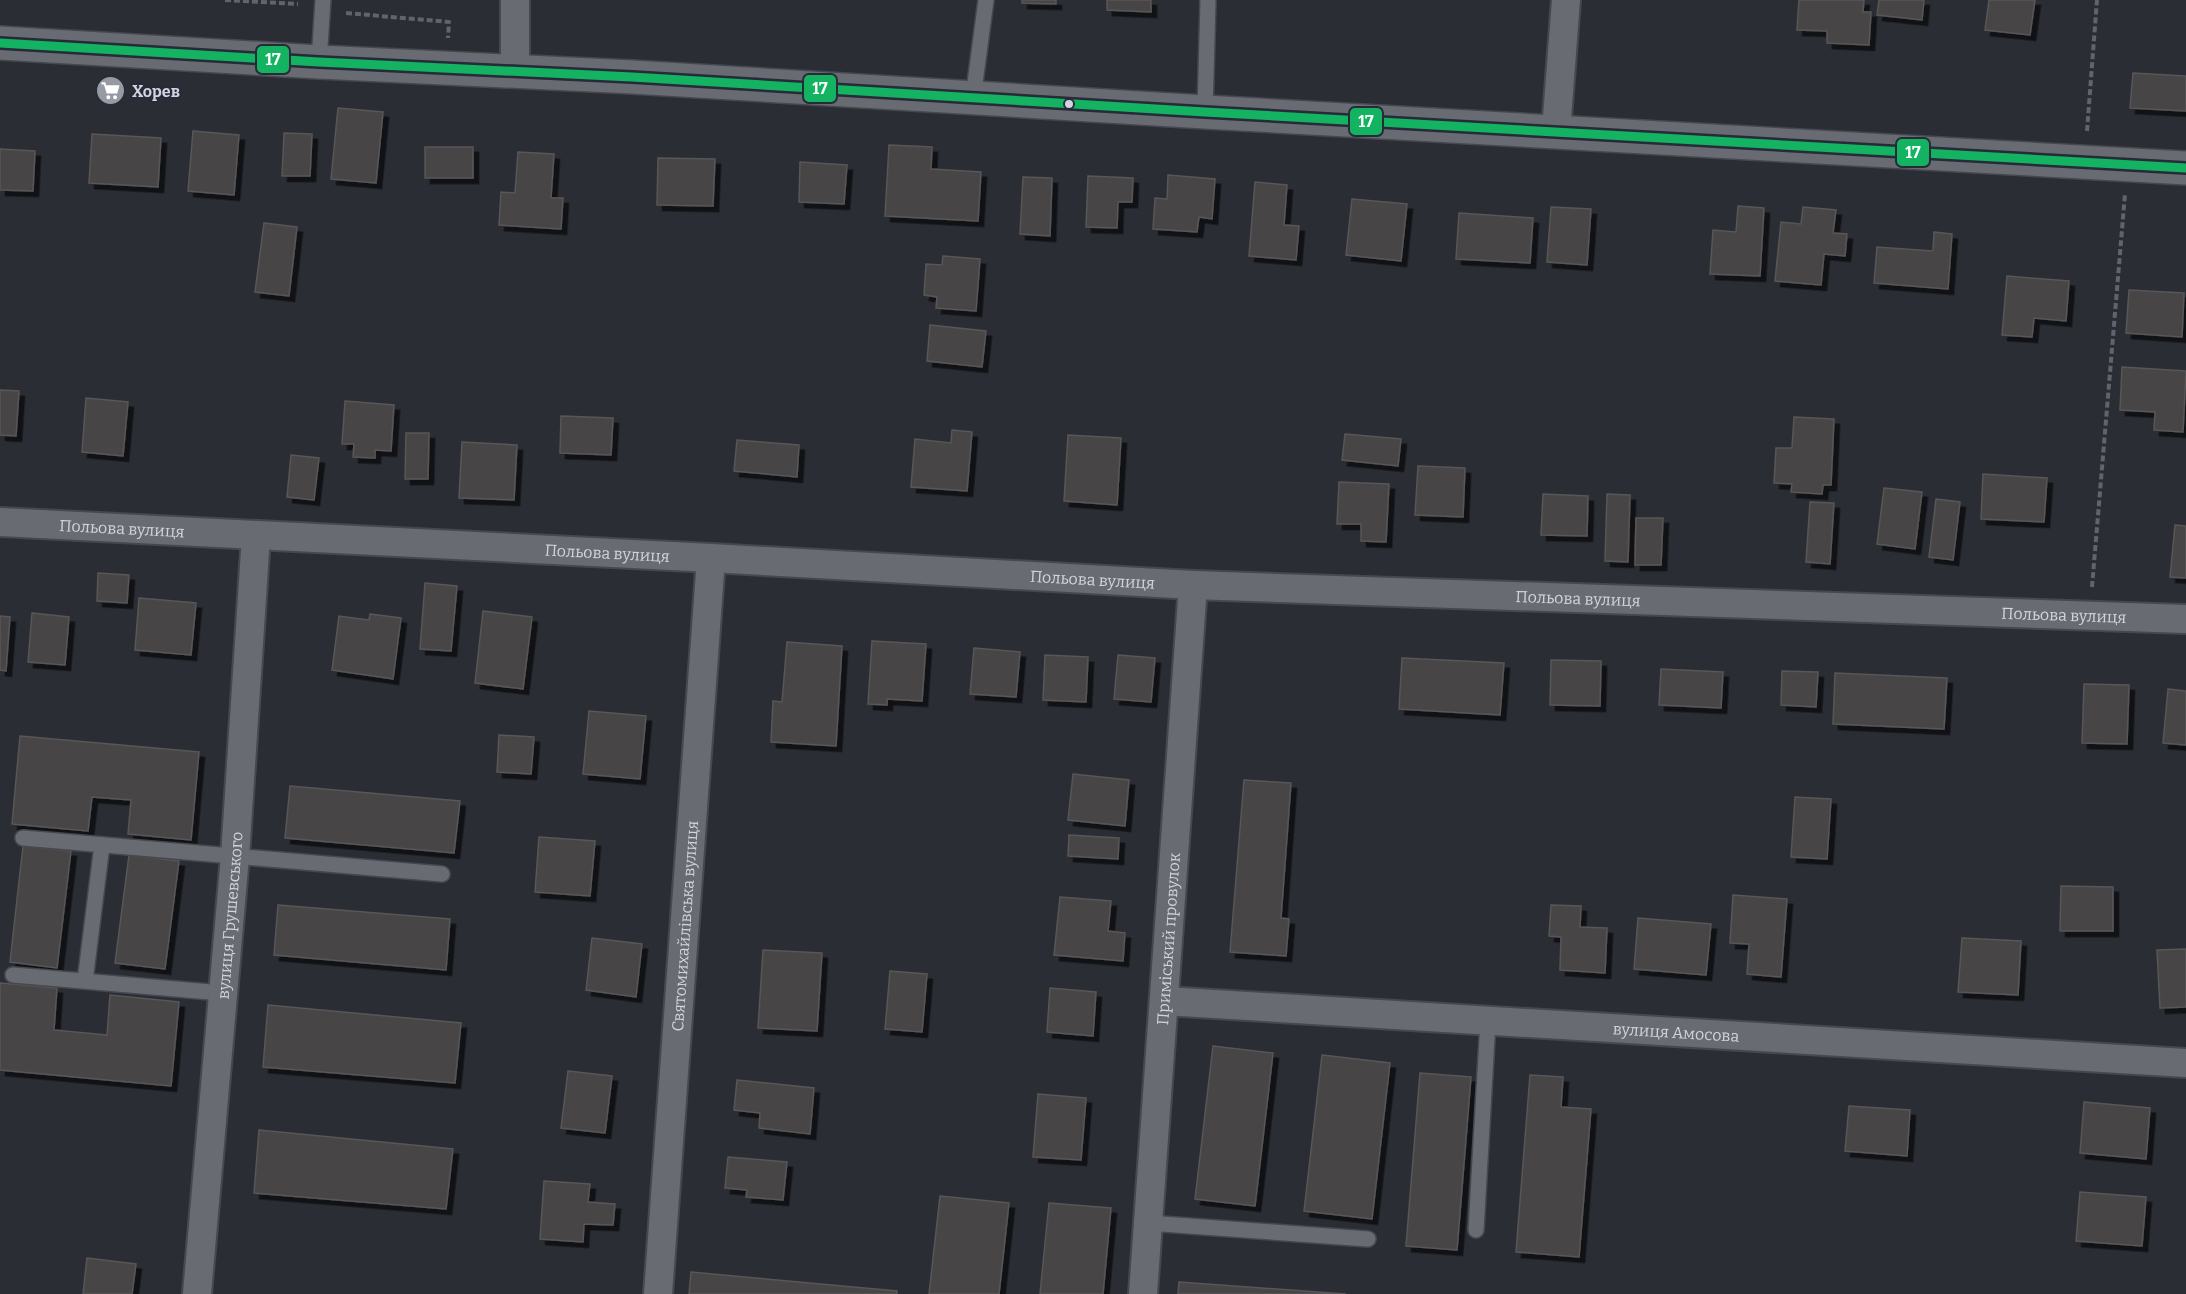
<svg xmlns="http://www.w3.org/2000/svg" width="2186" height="1294" viewBox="0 0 2186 1294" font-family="Bitter,serif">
	<defs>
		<filter id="shadow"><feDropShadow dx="5.5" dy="5.5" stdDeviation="0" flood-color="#0009"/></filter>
	</defs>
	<rect width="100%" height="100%" fill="#2b2d35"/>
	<g fill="#474545" stroke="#585656" stroke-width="1.5" filter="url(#shadow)">
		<path d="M1022,0H1056V4L1022,3Z"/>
		<path d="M1107,0H1151V12L1107,10Z"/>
		<path d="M1799,0H1864L1863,12H1871L1869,45L1827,43V31L1797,30Z"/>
		<path d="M1879,0H1924L1922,20L1877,15Z"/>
		<path d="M1989,0H2035L2030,35L1985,30Z"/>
		<path d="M2133,73L2186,76V111L2130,108Z"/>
		<path d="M338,108L383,112L376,183L331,179Z"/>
		<path d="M193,131L239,135L234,195L188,191Z"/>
		<path d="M284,133L312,134L310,176H282Z"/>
		<path d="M92,134L161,138L158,187L89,183Z"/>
		<path d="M889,145L932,147L931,169L981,172L978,221L885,216Z"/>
		<rect x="425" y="147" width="48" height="31"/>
		<path d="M0,149L35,151L33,191L0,190Z"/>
		<path d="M518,152L554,154L551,198H563L561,229L499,225L501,192L515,193Z"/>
		<path d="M658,158L715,159L713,206L657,205Z"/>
		<path d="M800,162L847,165L844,204L799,202Z"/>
		<path d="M1168,175L1215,179L1212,219L1199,217L1197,232L1153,229L1155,198L1167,199Z"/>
		<path d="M1088,176L1133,178L1132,202H1118L1117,228L1086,227Z"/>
		<path d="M1023,177L1052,178L1050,236L1020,234Z"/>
		<path d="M1255,182L1287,185L1284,225L1299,226L1296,260L1249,256Z"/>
		<path d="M1352,199L1407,204L1401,261L1346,255Z"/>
		<path d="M1738,206L1764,208L1760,276L1710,274L1713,230L1736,232Z"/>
		<path d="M1551,207L1591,209L1587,265L1547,262Z"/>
		<path d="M1803,207L1836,210L1833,233L1847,234L1845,256L1824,254L1821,285L1775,281L1781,222L1801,224Z"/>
		<path d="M1459,213L1533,218L1530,263L1456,259Z"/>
		<path d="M264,223L297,227L289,296L255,292Z"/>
		<path d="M1934,232L1952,234L1948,289L1874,283L1877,247L1933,251Z"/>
		<path d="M943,256L980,259L976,311L936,308L937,297L924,295L926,264L942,265Z"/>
		<path d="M2007,276L2069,281L2066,321L2034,318L2032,337L2002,335Z"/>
		<path d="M2129,290L2184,293L2182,337L2126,333Z"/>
		<path d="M930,325L986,331L982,367L927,361Z"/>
		<path d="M2122,367L2186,371L2183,432L2154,430L2155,412L2120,410Z"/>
		<path d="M0,390L19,391L16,436L0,435Z"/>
		<path d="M86,398L128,402L123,456L82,452Z"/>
		<path d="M345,401L394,405L391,451L375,450V458L353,457L354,444H342Z"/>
		<path d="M561,416L613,418L611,455L560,453Z"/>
		<path d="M1794,417L1834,419L1831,485H1823L1822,494L1791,492L1792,484L1774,483L1776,448H1792Z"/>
		<path d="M952,430L972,432L967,491L911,487L915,439L951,443Z"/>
		<path d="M406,433H429L428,479H405Z"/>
		<path d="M1345,434L1401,439L1398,466L1342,460Z"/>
		<path d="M1068,435L1121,438L1117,505L1064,501Z"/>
		<path d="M737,440L799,445L797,477L734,471Z"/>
		<path d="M462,442L517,445L514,500L459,498Z"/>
		<path d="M291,455L319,458L314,500L287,497Z"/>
		<path d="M1418,466L1465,468L1463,517L1415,515Z"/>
		<path d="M1983,474L2047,478L2044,522L1981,519Z"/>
		<path d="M1339,482L1389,484L1386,542L1361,541V524H1337Z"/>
		<path d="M1884,488L1922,492L1915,549L1877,544Z"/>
		<path d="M1543,494L1588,496L1587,536L1541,535Z"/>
		<path d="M1607,494L1630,495L1628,562L1605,561Z"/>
		<path d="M1936,499L1960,502L1953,560L1929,557Z"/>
		<path d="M1810,502L1834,503L1830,564L1806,562Z"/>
		<path d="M1636,518H1663L1661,565H1635Z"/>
		<path d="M2175,525L2186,526V578L2170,577Z"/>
		<path d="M98,573L129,575L127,603L97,601Z"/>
		<path d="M425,583L457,586L451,651L420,649Z"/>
		<path d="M139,598L196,603L191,655L135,650Z"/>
		<path d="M483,611L532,617L523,689L475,683Z"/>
		<path d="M32,613L69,617L65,665L28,662Z"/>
		<path d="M370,614L401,618L393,679L332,670L339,616L369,620Z"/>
		<path d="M0,616L10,617L6,671L0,670Z"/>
		<path d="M872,641L926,644L922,701L887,699V705L868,704Z"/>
		<path d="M787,642L842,646L836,746L771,742L773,701L782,702Z"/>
		<path d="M974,648L1020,652L1016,697L970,694Z"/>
		<path d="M1045,655L1088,657L1086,702L1043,700Z"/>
		<path d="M1118,655L1155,658L1151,702L1114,699Z"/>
		<path d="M1402,658L1504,663L1500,715L1399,709Z"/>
		<path d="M1551,660L1601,661L1600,706L1550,705Z"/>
		<path d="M1661,669L1723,672L1721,708L1659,705Z"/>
		<path d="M1782,671L1818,672L1816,707L1781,705Z"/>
		<path d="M1835,673L1947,678L1944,729L1833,724Z"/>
		<path d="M2084,684L2129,685L2127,744L2082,743Z"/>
		<path d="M2168,689L2186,691V745L2163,743Z"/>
		<path d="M589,711L646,716L640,779L583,774Z"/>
		<path d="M499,735L534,737L531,774L497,772Z"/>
		<path d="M20,736L199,752L191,840L128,834L131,800L92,797L88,831L12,824Z"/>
		<path d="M1073,774L1129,780L1125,826L1068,820Z"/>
		<path d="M1244,780L1291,783L1281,918L1289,919L1286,956L1230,952Z"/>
		<path d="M290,786L460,801L454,853L285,838Z"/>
		<path d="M1795,797L1831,799L1827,859L1791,857Z"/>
		<path d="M1069,835L1119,838L1118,859L1068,856Z"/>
		<path d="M539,837L595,841L590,896L535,892Z"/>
		<path d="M23,846L71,851L57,968L10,962Z"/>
		<path d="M129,855L179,861L165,969L115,963Z"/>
		<path d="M2061,886L2113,887V931H2060Z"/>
		<path d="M1733,895L1787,899L1781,977L1747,974L1749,944L1730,943Z"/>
		<path d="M1060,897L1111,901L1108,931L1125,933L1123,961L1054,955Z"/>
		<path d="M278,905L450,919L446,970L274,955Z"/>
		<path d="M1551,905L1581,906L1580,927L1607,928L1605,973L1560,970L1561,937L1549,936Z"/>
		<path d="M1638,918L1711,924L1706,975L1634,969Z"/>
		<path d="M592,938L642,944L636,997L586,990Z"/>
		<path d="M1962,938L2021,941L2018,995L1958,992Z"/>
		<path d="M2186,949V1007L2160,1008L2157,950Z"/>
		<path d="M763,950L822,953L817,1031L758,1028Z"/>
		<path d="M890,971L927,974L922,1032L885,1029Z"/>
		<path d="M0,983L57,988L54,1030L107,1035L110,995L179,1002L171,1086L0,1070Z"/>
		<path d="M1050,988L1096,992L1093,1036L1047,1032Z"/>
		<path d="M268,1005L461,1023L455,1083L263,1067Z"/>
		<path d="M1213,1046L1273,1053L1255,1206L1195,1199Z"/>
		<path d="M1322,1055L1390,1063L1372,1219L1304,1211Z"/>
		<path d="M568,1071L612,1076L605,1133L561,1128Z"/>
		<path d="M1420,1073L1471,1077L1457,1250L1406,1246Z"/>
		<path d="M1530,1075L1563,1077L1561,1107L1591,1109L1579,1257L1516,1252Z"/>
		<path d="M737,1080L814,1088L810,1134L759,1128L760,1113L734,1110Z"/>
		<path d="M1038,1094L1086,1098L1081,1160L1033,1157Z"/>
		<path d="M2084,1102L2150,1108L2146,1159L2080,1153Z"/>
		<path d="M1849,1106L1910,1110L1907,1156L1845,1151Z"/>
		<path d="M259,1130L453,1149L446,1209L254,1193Z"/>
		<path d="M728,1157L787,1162L783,1200L746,1197L747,1190L725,1188Z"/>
		<path d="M544,1181L590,1184L588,1202L615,1204L613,1225L584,1224L583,1242L540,1239Z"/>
		<path d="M2080,1192L2146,1197L2142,1246L2076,1241Z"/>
		<path d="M940,1196L1009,1203L999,1294H929Z"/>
		<path d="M1049,1203L1111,1208L1103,1294H1040Z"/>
		<path d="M87,1258L136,1264L132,1294H83Z"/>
		<path d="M691,1272L897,1291V1294H689Z"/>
		<path d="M1179,1282L1346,1294H1178Z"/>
	</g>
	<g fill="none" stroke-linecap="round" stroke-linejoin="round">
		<defs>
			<g id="service">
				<path d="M319,62L323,0"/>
				<path d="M973,98L986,0"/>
				<path d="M1205,112L1208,0"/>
				<path d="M23,838L442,874"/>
				<path d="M13,975L222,993"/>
				<path d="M85,981L102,845"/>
				<path d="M1148,1223L1368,1239"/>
				<path d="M1476,1230L1488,1021"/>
			</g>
			<g id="minor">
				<path d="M515,72V0"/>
				<path d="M1556,131L1566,0"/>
				<path id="s1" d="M0,522L711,558L1193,585L2186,619"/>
				<path id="s2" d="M1165,1001L2186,1063"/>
				<path id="s3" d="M197,1294L235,856L256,536"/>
				<path id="s4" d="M658,1294L711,558"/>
				<path id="s5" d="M1143,1294L1193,585"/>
			</g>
			<path id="secondary" d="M0,43L319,62L632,77L1205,112L2186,168"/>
		</defs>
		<use href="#service" stroke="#46484f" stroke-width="18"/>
		<use href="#minor" stroke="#46484f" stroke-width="32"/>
		<use href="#secondary" stroke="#46484f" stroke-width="36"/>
		<g stroke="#62646b" stroke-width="4" stroke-dasharray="6 3" stroke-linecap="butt">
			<path d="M225,0L298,4"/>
			<path d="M346,13L449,22L448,38"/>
			<path d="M2087,131L2097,0"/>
			<path d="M2092,587L2125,194"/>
		</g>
		<use href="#service" stroke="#696b72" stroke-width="15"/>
		<use href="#minor" stroke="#696b72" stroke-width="28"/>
		<use href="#secondary" stroke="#696b72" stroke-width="33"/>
		<defs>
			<path id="bus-1" d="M0,43L319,62L632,77L1205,112L2186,168"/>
		</defs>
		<use href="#bus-1" stroke="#272a39" stroke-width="14"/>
		<use href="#bus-1" stroke="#13b361" stroke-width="9"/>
	</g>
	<defs>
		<symbol id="supermarket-disc" viewBox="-11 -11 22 22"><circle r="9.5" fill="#979aa3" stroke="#272a39"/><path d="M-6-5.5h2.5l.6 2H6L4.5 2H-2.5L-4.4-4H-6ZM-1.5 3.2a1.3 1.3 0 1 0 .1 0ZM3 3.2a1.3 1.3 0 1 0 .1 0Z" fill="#fff"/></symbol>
	</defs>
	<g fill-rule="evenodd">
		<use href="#supermarket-disc" x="94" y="74" width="33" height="33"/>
	</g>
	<circle fill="#d1d4de" stroke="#272a39" stroke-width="2" cx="1069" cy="104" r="5"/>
	<g text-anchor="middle" stroke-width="4.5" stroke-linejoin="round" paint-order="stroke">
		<g font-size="16" font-weight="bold" fill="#d1d4de" stroke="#272a39" text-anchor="start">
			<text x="132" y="97">Хорев</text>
		</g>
		<g font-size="16" fill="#d1d4de" stroke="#272a39">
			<text dy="6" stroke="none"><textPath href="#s1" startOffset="122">Польова вулиця</textPath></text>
			<text dy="6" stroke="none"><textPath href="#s1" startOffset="608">Польова вулиця</textPath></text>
			<text dy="6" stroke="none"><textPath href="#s1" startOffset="1094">Польова вулиця</textPath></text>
			<text dy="6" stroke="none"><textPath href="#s1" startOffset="1580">Польова вулиця</textPath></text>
			<text dy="6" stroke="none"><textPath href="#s1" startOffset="2066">Польова вулиця</textPath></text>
			<text dy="6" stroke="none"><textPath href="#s3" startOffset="380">вулиця Грушевського</textPath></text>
			<text dy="6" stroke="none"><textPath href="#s4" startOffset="369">Святомихайлівська вулиця</textPath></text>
			<text dy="6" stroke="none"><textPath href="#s5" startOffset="356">Приміський провулок</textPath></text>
			<text dy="6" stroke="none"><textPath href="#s2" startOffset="512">вулиця Амосова</textPath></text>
		</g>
	</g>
	<g stroke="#272a39" stroke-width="2">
		<rect x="256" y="45" width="34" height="29" rx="6" fill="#13b361"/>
		<rect x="803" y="74" width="34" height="29" rx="6" fill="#13b361"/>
		<rect x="1349" y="107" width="34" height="29" rx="6" fill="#13b361"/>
		<rect x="1896" y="138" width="34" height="29" rx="6" fill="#13b361"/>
	</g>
	<g font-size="16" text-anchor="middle" font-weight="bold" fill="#fff">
		<text x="273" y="65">17</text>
		<text x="820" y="94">17</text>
		<text x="1366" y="127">17</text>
		<text x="1913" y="158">17</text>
	</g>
</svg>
